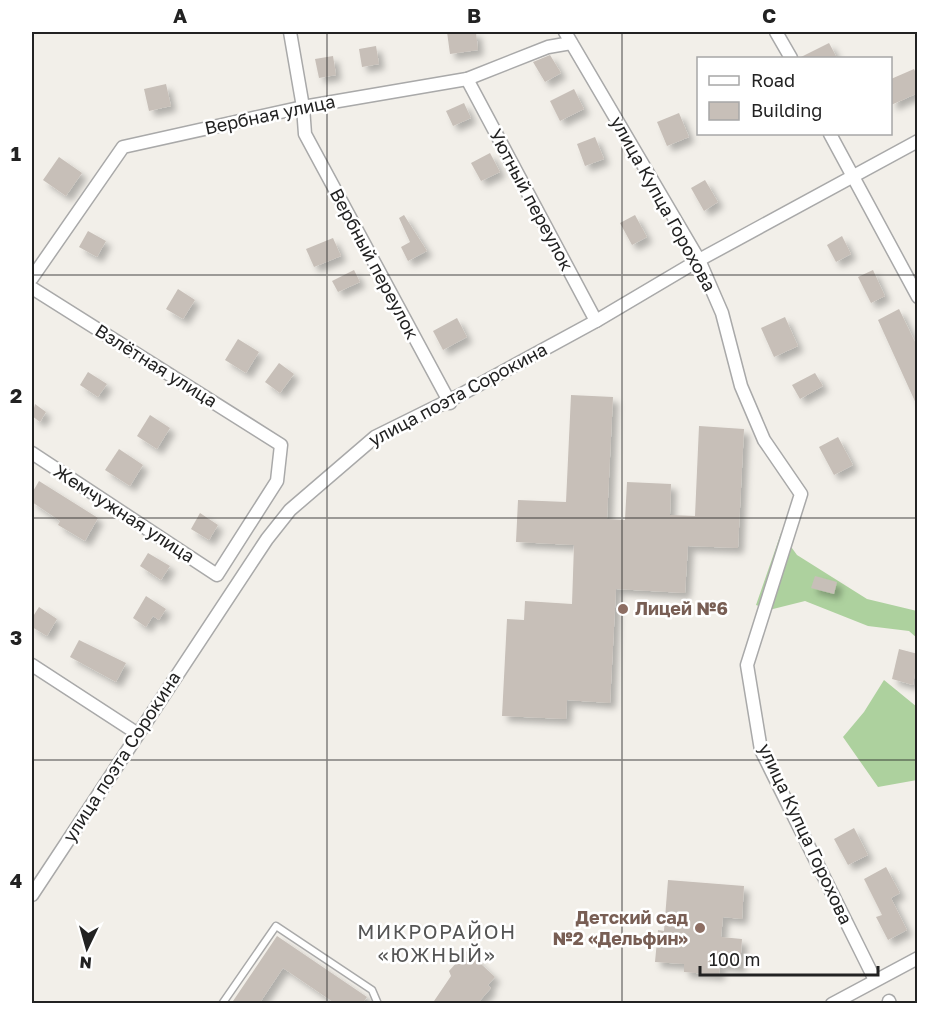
<svg xmlns="http://www.w3.org/2000/svg" width="949" height="1035" viewBox="0 0 949 1035" font-family="'Golos Text',sans-serif">
	<defs>
		<filter id="shadow"><feDropShadow dx="5.5" dy="5.5" stdDeviation="3" flood-color="#0004"/></filter>
	</defs>
	<rect width="100%" height="100%" fill="#f2efe9"/>
	<g fill="#add19e">
		<path d="M781,533L797,555L867,599L917,611V638L909,631L868,626L805,601L769,610L756,605Z"/>
		<path d="M884,680L917,707V780L878,787L843,737L864,712Z"/>
	</g>
	<g fill="#c7bfb8" filter="url(#shadow)">
		<path d="M447,32H476L478,50L450,54Z"/>
		<path d="M829,43L837,58H799Z"/>
		<path d="M376,46L379,64L362,67L359,49Z"/>
		<path d="M550,55L561,73L545,82L533,62Z"/>
		<path d="M333,56L336,75L319,78L315,59Z"/>
		<path d="M914,69L918,77V93L891,105V79Z"/>
		<path d="M166,84L171,106L149,111L144,89Z"/>
		<path d="M574,89L584,109L560,121L550,101Z"/>
		<path d="M464,103L471,118L453,126L446,111Z"/>
		<path d="M679,113L689,137L667,146L657,122Z"/>
		<path d="M595,137L604,159L585,166L577,144Z"/>
		<path d="M490,153L500,172L481,181L471,163Z"/>
		<path d="M59,157L82,173L66,196L43,180Z"/>
		<path d="M705,180L718,202L704,211L691,188Z"/>
		<path d="M404,215L427,251L408,261L401,247L410,242L399,218Z"/>
		<path d="M635,215L647,237L632,245L620,223Z"/>
		<path d="M88,231L106,241L97,257L79,247Z"/>
		<path d="M842,236L851,254L836,262L827,245Z"/>
		<path d="M333,238L341,256L314,267L306,249Z"/>
		<path d="M354,270L360,282L338,292L332,281Z"/>
		<path d="M873,270L885,296L871,303L858,277Z"/>
		<path d="M178,289L195,300L183,319L166,309Z"/>
		<path d="M899,309L918,348V408L878,320Z"/>
		<path d="M785,317L798,346L774,357L761,328Z"/>
		<path d="M457,318L467,337L443,350L433,331Z"/>
		<path d="M238,339L259,352L246,373L225,360Z"/>
		<path d="M279,363L294,374L280,393L265,382Z"/>
		<path d="M88,372L107,384L98,397L80,385Z"/>
		<path d="M815,373L823,386L800,399L792,385Z"/>
		<path d="M571,395L613,397L607,519L625,520L627,482L671,484L670,515L695,516L699,426L744,429L738,548L688,546L685,593L616,589L610,703L567,700L566,719L502,716L507,619L524,620L525,601L572,604L574,545L516,542L518,500L566,502Z"/>
		<path d="M35,404L46,412L40,422L32,416Z"/>
		<path d="M150,415L170,428L157,449L137,436Z"/>
		<path d="M838,437L853,465L834,475L819,447Z"/>
		<path d="M119,449L143,465L130,486L105,470Z"/>
		<path d="M39,481L98,518L85,541L58,525L60,521L32,502V493Z"/>
		<path d="M200,513L218,525L209,540L191,529Z"/>
		<path d="M148,553L170,566L161,580L140,566Z"/>
		<path d="M815,576L837,582L834,594L811,588Z"/>
		<path d="M146,596L166,609L159,620L153,616L146,627L133,618Z"/>
		<path d="M39,607L57,619L47,636L32,627V618Z"/>
		<path d="M79,640L126,663L116,682L70,657Z"/>
		<path d="M899,649L918,654L913,685L892,679Z"/>
		<path d="M854,828L868,855L848,865L834,839Z"/>
		<path d="M886,867L900,893L891,898L907,930L888,940L876,917L882,915L864,879Z"/>
		<path d="M668,880L744,886L742,919L723,917L721,937L742,939L740,967L720,965L719,975L684,972V964L655,962L658,930L664,931Z"/>
		<path d="M277,936L367,997L362,1004H336L283,968L259,1004H231Z"/>
		<path d="M467,951L495,977L488,985L491,988L477,1004H432L451,976L449,971Z"/>
	</g>
	<g fill="none" stroke-linecap="round" stroke-linejoin="round">
		<defs>
			<path id="lane" d="M222,1004L276,926L372,990L378,1004"/>
			<g id="street">
				<path d="M290,32L303,107L305,134L450,403"/>
				<path d="M565,32L699,260L722,313L741,386L764,440L801,494L747,665L761,750L875,980"/>
				<path d="M776,32L791,58"/>
				<path d="M467,79L596,321"/>
				<path d="M830,134L918,297"/>
				<path d="M32,278L123,147L303,107L467,79L548,47L571,43"/>
				<path d="M32,288L281,445L277,481L217,575L32,453"/>
				<path d="M32,665L138,734"/>
				<path d="M32,895L267,539L290,510L375,437L460,395L596,321L699,260L918,141"/>
				<path d="M889,1001L890,1004"/>
				<path d="M832,1004L918,958"/>
			</g>
		</defs>
		<use href="#lane" stroke="#a9a9a9" stroke-width="9"/>
		<use href="#street" stroke="#a9a9a9" stroke-width="15"/>
		<use href="#lane" stroke="#fff" stroke-width="6"/>
		<use href="#street" stroke="#fff" stroke-width="12"/>
	</g>
	<path fill="none" stroke="#222" stroke-width="1.5" stroke-opacity="0.55" d="M327,32V1004M622,32V1004M32,275H918M32,518H918M32,760H918"/>
	<g fill="#8d6e63" stroke="#fff" stroke-width="2">
		<circle cx="623" cy="609" r="6"/>
		<circle cx="700" cy="928" r="6"/>
	</g>
	<g text-anchor="middle" stroke-width="5" stroke-linejoin="round" paint-order="stroke">
		<g font-size="18" fill="#222" stroke="#fff">
			<text transform="translate(270 115) rotate(-12)" y="6">Вербная улица</text>
			<text transform="translate(531 200) rotate(62)" y="6">Уютный переулок</text>
			<text transform="translate(663 204) rotate(61)" y="6">улица Купца Горохова</text>
			<text transform="translate(374 264) rotate(62)" y="6">Вербный переулок</text>
			<text transform="translate(156 366) rotate(32)" y="6">Взлётная улица</text>
			<text transform="translate(458 395) rotate(-28)" y="6">улица поэта Сорокина</text>
			<text transform="translate(124 514) rotate(33)" y="6">Жемчужная улица</text>
			<text transform="translate(122 757) rotate(-57)" y="6">улица поэта Сорокина</text>
			<text transform="translate(805 834) rotate(65)" y="6">улица Купца Горохова</text>
		</g>
		<g font-size="18" font-weight="bold" fill="#785e54" stroke="#fff" text-anchor="start">
			<text x="635" y="615">Лицей №6</text>
			<text x="688" y="924" text-anchor="end">Детский сад<tspan x="688" dy="21">№2 «Дельфин»</tspan></text>
		</g>
		<g font-size="20" letter-spacing="1.5" fill="#555" stroke="#fff">
			<text x="437" y="939">МИКРОРАЙОН<tspan x="437" dy="23">«ЮЖНЫЙ»</tspan></text>
		</g>
	</g>
	<rect width="949" height="1035" fill="none" stroke="#ffffff" stroke-width="66"/>
	<rect x="697" y="57" width="195" height="78" fill="#ffffff" stroke="#a7a7a7" stroke-width="1.5"/>
	<rect x="709" y="76" width="30" height="9" fill="#ffffff" stroke="#a7a7a7" stroke-width="1.5"/>
	<text x="751" y="87" font-size="18" fill="#222222">Road</text>
	<rect x="709" y="102" width="30" height="18" fill="#c7bfb8" stroke="#a7a7a7" stroke-width="1.5"/>
	<text x="751" y="117" font-size="18" fill="#222222">Building</text>
	<g transform="translate(87 948) rotate(185)" stroke="#ffffff" stroke-width="4.5" paint-order="stroke">
	<path d="M0-4.5L10 22L0 15L-10 22Z" fill="#222222"/>
	<text y="-9" font-size="16" font-weight="bold" text-anchor="middle" fill="#222222">N</text>
	</g>
	<path d="M700 966v9h178v-9" fill="none" stroke="#222222" stroke-width="3"/>
	<text x="709" y="966" font-size="18" fill="#222222" stroke="#ffffff" stroke-width="4.5" paint-order="stroke">100 m</text>
	<rect x="33" y="33" width="883" height="969" fill="none" stroke="#222" stroke-width="2"/>
	<g font-size="20" text-anchor="middle" font-weight="bold" fill="#222">
		<text x="180" y="23">A</text>
		<text x="474" y="23">B</text>
		<text x="769" y="23">C</text>
		<text x="16" y="161">1</text>
		<text x="16" y="403">2</text>
		<text x="16" y="645">3</text>
		<text x="16" y="888">4</text>
	</g>
</svg>
